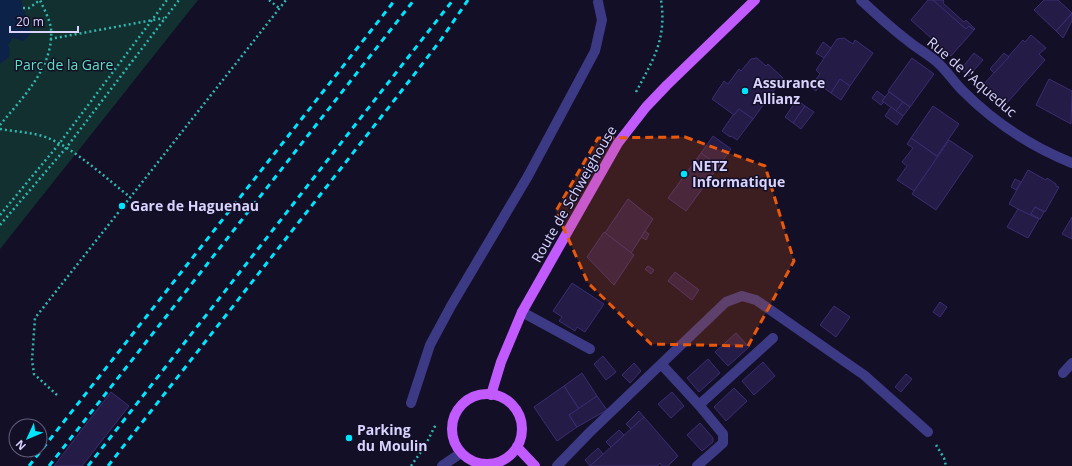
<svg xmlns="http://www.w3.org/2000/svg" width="1072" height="466" viewBox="0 0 1072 466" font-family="'Open Sans',sans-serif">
	<rect width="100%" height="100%" fill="#130f26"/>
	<path fill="#12302f" d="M0,0H198L0,249Z"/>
	<path fill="#0c2248" d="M0,0H21L31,33L24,41L13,38L8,45L10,49L9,57L0,64Z"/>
	<g fill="#241b47" stroke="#3b2d73">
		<path d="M928,0H933L966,29L969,26L974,30L951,56L911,20Z"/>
		<path d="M933,0H943L944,1L943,3L964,22L966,20L975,29L974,30L969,26L966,29Z"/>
		<path d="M1044,0H1058L1072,13L1056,31L1034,10Z"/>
		<path d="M1072,14V21L1063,38L1056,31Z"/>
		<path d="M1031,35L1046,48L1039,54L1045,60L1006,104L984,84L1023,40L1025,42Z"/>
		<path d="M844,38L853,44L855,40L873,53L850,86L840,79L831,93L820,85L816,91L810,87L820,74L816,70L837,39Z"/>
		<path d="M823,42L831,48L824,58L816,53Z"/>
		<path d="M974,53L983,60L969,76L961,69Z"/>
		<path d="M1004,53L1009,57L994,73L990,69Z"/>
		<path d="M757,58L766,66L768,64L783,78L753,119L739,109L734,115L712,99L724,81L728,84L739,69L741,71L751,59Z"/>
		<path d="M912,58L934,74L910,107L888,91Z"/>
		<path d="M840,79L850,86L841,100L831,93Z"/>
		<path d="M1049,79L1072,91L1071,124L1036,105Z"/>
		<path d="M877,91L885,97L882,101L884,102L881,105L872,98Z"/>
		<path d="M889,92L903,102L896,111L882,101Z"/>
		<path d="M797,100L805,106L793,123L785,117Z"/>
		<path d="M903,102L910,107L903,116L896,111Z"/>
		<path d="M805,106L814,112L801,129L793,123Z"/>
		<path d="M933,106L959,124L937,156L911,138Z"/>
		<path d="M891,107L903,116L897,125L885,116Z"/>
		<path d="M739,109L753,119L737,140L731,136L730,137L722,131L733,115H734Z"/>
		<path d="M713,136L731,149L719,166L701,153Z"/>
		<path d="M911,138L938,157L914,191L897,180L907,166L902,162L913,148L907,144Z"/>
		<path d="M949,140L973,156L936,210L912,194Z"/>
		<path d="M701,153L719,166L686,211L668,198Z"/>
		<path d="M1028,170L1046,180L1047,178L1056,184V186L1059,187L1045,212L1035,207L1030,216L1009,204Z"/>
		<path d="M1015,179L1021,182L1016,190L1011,187Z"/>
		<path d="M628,199L653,219L631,253L605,233Z"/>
		<path d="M1035,207L1044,212L1040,219L1031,214Z"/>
		<path d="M1018,209L1039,219L1028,238L1007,227Z"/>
		<path d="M1072,217V239L1062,234Z"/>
		<path d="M645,231L649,234L646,240L641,237Z"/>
		<path d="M604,232L634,255L614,285L587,257Z"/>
		<path d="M648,266L654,270L651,274L645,269Z"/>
		<path d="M675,272L699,290L692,300L668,281Z"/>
		<path d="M572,283L604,304L585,332L577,327L575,331L559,321L562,317L553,311Z"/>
		<path d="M940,302L947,307L940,317L933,312Z"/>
		<path d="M834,306L850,317L836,337L820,325Z"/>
		<path d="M736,333L749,347L728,366L715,352Z"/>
		<path d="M603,356L616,372L606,380L594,364Z"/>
		<path d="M708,359L720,373L699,392L687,378Z"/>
		<path d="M763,362L775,376L754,395L742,381Z"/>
		<path d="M634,363L641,371L630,383L622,375Z"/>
		<path d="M582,373L597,396L579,409L564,386Z"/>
		<path d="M906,374L912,379L901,392L895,387Z"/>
		<path d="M564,386L579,409L569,415L577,427L557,441L534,407Z"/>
		<path d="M734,388L747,401L726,421L714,407Z"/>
		<path d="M111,392L129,406L82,466H54Z"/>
		<path d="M672,392L684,406L671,418L658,404Z"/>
		<path d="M597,396L607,410L577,427L569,415Z"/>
		<path d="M639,411L644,417L631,429L626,424Z"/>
		<path d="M644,417L678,456L668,466H662L660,463L657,466H590Z"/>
		<path d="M700,423L713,438V442L702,451L687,435Z"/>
		<path d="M619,430L624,435L611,447L606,442Z"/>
		<path d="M598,448L603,454L590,466L585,460Z"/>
	</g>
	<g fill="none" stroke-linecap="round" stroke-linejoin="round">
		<g stroke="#2fb8b0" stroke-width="2.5" stroke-dasharray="2 3" stroke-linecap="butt">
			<path d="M269,0L279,8"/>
			<path d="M23,8H29L40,0"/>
			<path d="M50,39L164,18"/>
			<path d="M636,92C653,60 667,39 661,0"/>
			<path d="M0,125C22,98 54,67 51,29C50,20 44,9 40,0"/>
			<path d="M0,129C16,132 33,132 48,138C75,149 107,179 130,197"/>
			<path d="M0,215L59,144L167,0"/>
			<path d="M0,225L66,148L179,0"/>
			<path d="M57,395L34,374L32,360L35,318L286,0"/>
			<path d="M936,445L944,458L946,466"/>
			<path d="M411,466L425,446L436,424"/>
		</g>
		<g stroke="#3d3a85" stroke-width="10">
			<path d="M861,0C876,14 891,28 907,40C916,48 928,54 937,62C947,71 954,82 963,91C994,122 1032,147 1072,163"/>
			<path d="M522,312L590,349"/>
			<path d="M662,365L699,405L723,434V443L697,466"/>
			<path d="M1063,373L1072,363"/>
			<path d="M411,403L430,345L451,306L528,176L595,51L602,20L598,2"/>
			<path d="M699,405L773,338"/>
			<path d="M485,464V466"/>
			<path d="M442,466L461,453"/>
			<path d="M557,466L590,432L726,302L742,296L756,300L864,375L928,432"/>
		</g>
		<g stroke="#c25bff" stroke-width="10">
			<circle cx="487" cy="429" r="35"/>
			<path d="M491,395L501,362L522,312L618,143L646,107L667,85L755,0"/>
			<path d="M517,447L535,466"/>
		</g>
		<g stroke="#00e5ff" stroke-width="3" stroke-dasharray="6 5" stroke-linecap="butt">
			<path d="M29,466L395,0"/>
			<path d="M49,466L414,0"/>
			<path d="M88,466L453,0"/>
			<path d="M108,466L396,98L440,41L468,0"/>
		</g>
	</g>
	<path fill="#e8590c" fill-opacity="0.2" stroke="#e8590c" stroke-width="3" stroke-dasharray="8 5" stroke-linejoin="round" d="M685,137L765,166L794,261L748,346L651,344L588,283L556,211L598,138Z"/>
	<g fill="#00e5ff" stroke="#130f26" stroke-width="1.5">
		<circle cx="745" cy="91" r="4"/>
		<circle cx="684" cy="174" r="4"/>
		<circle cx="122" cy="206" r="4"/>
		<circle cx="349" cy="438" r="4"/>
	</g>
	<g text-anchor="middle" stroke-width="3" stroke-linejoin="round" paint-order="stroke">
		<g font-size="14" fill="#5fe0c0" stroke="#130f26">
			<text x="64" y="70">Parc de la Gare</text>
		</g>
		<g font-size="14" fill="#d9d4ff" stroke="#130f26">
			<text transform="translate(972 77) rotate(41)" y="5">Rue de l'Aqueduc</text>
			<text transform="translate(574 194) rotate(-60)" y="5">Route de Schweighouse</text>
		</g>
		<g font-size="14" font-weight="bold" fill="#d9d4ff" stroke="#130f26" text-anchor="start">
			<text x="753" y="88">Assurance<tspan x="753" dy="16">Allianz</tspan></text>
			<text x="692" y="171">NETZ<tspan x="692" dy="16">Informatique</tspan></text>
			<text x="130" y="211">Gare de Haguenau</text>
			<text x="357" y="435">Parking<tspan x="357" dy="16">du Moulin</tspan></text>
		</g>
	</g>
	<g transform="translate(28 438) rotate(226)"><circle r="19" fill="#130f26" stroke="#625e7d"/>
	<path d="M0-3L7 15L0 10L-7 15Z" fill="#00e5ff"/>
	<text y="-6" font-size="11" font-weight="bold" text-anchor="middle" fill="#d9d4ff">N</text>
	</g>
	<path d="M10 26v6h68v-6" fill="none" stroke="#d9d4ff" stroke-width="2"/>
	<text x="16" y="26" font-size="12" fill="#d9d4ff" stroke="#130f26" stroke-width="3" paint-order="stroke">20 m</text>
</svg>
